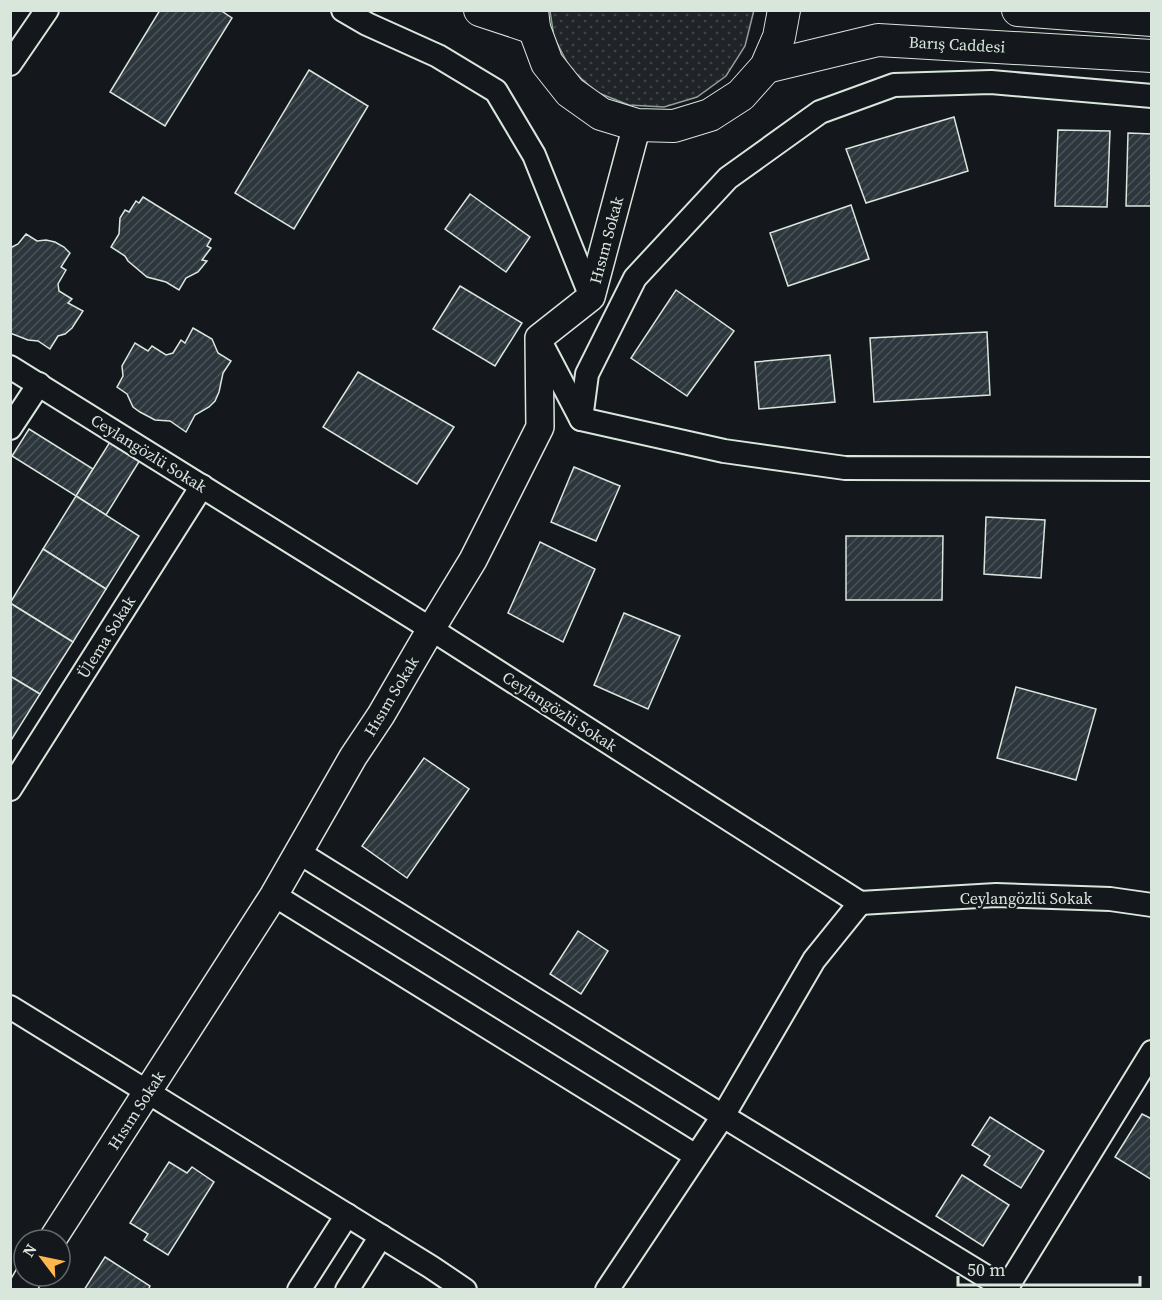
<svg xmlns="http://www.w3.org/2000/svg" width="1162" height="1300" viewBox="0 0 1162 1300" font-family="'Source Serif 4',serif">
	<defs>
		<pattern id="grass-dots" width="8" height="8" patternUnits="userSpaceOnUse" patternTransform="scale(1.5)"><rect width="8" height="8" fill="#202428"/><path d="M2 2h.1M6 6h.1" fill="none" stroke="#404447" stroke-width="1.8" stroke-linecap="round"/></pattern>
		<pattern id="building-hatch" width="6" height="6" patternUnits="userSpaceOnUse" patternTransform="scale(1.5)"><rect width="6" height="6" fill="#2c363c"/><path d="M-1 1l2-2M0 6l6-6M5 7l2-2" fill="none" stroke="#4a5358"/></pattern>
	</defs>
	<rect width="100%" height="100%" fill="#14181c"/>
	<path fill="url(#grass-dots)" stroke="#939e99" stroke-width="1.5" d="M754,10L745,46L726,76L697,97L664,107L629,105L596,92L570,68L554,37L550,11Z"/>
	<g fill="url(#building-hatch)" stroke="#d8e6dc" stroke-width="1.5">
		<path d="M160,10H220L232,18L165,126L110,92Z"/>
		<path d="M309,70L368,106L294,229L235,193Z"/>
		<path d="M954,117L968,171L866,203L846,149Z"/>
		<path d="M1058,130L1110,131L1107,207L1055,206Z"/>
		<path d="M1128,133L1152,134V206H1126Z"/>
		<path d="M470,194L530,237L506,272L445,229Z"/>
		<path d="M143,197L211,239L207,246L211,248L202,260L207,261L198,272L186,278L179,290L166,282L147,277L128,261L125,256L111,247L119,234L120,218L125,210L129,212L136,201L139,203Z"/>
		<path d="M851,205L869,259L788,286L770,233Z"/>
		<path d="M26,234L37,241L46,240L55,242L64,247L70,253L61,267L66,270L58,284L59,291L72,299L68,303L83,311L72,328L65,334L58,336L50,349L38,341L28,340L10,333V248L18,244Z"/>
		<path d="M460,286L522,323L495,366L433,329Z"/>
		<path d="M676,290L734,331L687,396L631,358Z"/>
		<path d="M193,328L212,339L218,353L231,361L223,373L219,392L215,401L209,407L195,415L186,432L170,421L155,420L140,412L133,407L127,394L117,387L123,376L122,366L135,343L148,351L152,346L166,355L173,353L181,340L185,343Z"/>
		<path d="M987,332L990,395L874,402L870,338Z"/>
		<path d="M830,355L835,402L759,409L755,362Z"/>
		<path d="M358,372L454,427L417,484L323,427Z"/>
		<path d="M29,429L93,469L76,496L12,456Z"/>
		<path d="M110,442L140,460L106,515L76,496Z"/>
		<path d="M574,467L620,486L596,541L551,522Z"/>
		<path d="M76,496L139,536L106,589L43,549Z"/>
		<path d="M986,517L1045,520L1041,578L984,574Z"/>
		<path d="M846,536H943L942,600H846Z"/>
		<path d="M540,542L595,569L563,642L508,613Z"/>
		<path d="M43,549L106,589L73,642L10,603Z"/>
		<path d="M10,603L73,642L40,694L10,676Z"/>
		<path d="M624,613L680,636L648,709L594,685Z"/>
		<path d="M10,676L40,694L10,742Z"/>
		<path d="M1016,687L1096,709L1076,780L997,758Z"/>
		<path d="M424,758L469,789L407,878L362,846Z"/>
		<path d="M578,931L608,951L581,994L550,974Z"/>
		<path d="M1142,1114L1152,1119V1180L1115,1157Z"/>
		<path d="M990,1117L1044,1151L1021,1188L984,1165L990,1156L972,1145Z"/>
		<path d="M169,1162L187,1173L192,1167L214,1182L168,1255L144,1240L148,1234L130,1223Z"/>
		<path d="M962,1175L1009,1205L983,1246L936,1216Z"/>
		<path d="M105,1257L150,1286L148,1290H84Z"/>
	</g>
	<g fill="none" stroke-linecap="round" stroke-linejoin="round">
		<defs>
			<g id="minor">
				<path d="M343,10L367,24L438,56L496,91L534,155L591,297"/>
				<path d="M10,64L47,10"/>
				<path d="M539,339L581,419L724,451L845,468L1152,469"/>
				<path d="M10,367L431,629L860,903L996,895L1110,899L1152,905"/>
				<path d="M581,419L587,374L635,278L728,178L820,112L894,85L991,82L1152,96"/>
				<path d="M10,428L39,384"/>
				<path d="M10,789L202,486"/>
				<path d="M298,852L723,1116L1008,1290"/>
				<path d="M274,895L696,1156"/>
				<path d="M10,1007L431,1267L465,1290"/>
				<path d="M1006,1289L1152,1052"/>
				<path d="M299,1290L347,1215"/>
				<path d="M347,1290L381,1236"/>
				<path d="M607,1290L723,1116L814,960L860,903"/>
			</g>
			<g id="tertiary">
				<path d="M52,1240L274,895L353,757L381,715L431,629L473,560L540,427L539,338L591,297L637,125"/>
				<path d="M21,1290L29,1276"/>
			</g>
			<g id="secondary">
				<path d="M480,10L534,28"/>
				<path d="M532,10L534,28L547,63L570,92L601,114L637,125L674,126L710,115L741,95L766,67L779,37L784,10"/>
				<path d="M1018,10L1152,20"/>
				<path d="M766,67L878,40L1152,56"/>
			</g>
		</defs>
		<use href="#minor" stroke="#d8e6dc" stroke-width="26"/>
		<use href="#tertiary" stroke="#d8e6dc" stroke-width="30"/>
		<use href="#secondary" stroke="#d8e6dc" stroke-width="34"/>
		<use href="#minor" stroke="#14181c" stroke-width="22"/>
		<use href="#tertiary" stroke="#14181c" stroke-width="27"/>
		<use href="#secondary" stroke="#14181c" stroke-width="32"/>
	</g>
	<g text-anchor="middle" stroke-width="4.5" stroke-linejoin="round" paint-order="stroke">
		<g font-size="16" fill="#d8e6dc" stroke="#14181c">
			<text transform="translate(957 44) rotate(3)" y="6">Barış Caddesi</text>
			<text transform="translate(606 240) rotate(-75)" y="6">Hısım Sokak</text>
			<text transform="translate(149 453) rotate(32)" y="6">Ceylangözlü Sokak</text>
			<text transform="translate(106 637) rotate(-58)" y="6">Ülema Sokak</text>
			<text transform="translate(391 696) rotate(-59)" y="6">Hısım Sokak</text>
			<text transform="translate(560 711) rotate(33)" y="6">Ceylangözlü Sokak</text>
			<text x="1026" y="904">Ceylangözlü Sokak</text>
			<text transform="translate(136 1110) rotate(-57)" y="6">Hısım Sokak</text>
		</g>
	</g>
	<rect width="1162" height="1300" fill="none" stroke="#d8e6dc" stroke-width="24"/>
	<g transform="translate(42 1258) rotate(302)"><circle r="28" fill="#14181c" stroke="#626a69" stroke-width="1.5"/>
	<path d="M0-4.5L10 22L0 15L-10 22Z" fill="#ffb74d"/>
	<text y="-9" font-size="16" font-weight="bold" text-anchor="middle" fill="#d8e6dc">N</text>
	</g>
	<path d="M958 1276v9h182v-9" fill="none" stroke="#d8e6dc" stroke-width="3"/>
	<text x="967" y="1276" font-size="18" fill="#d8e6dc" stroke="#14181c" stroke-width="4.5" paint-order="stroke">50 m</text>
</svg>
